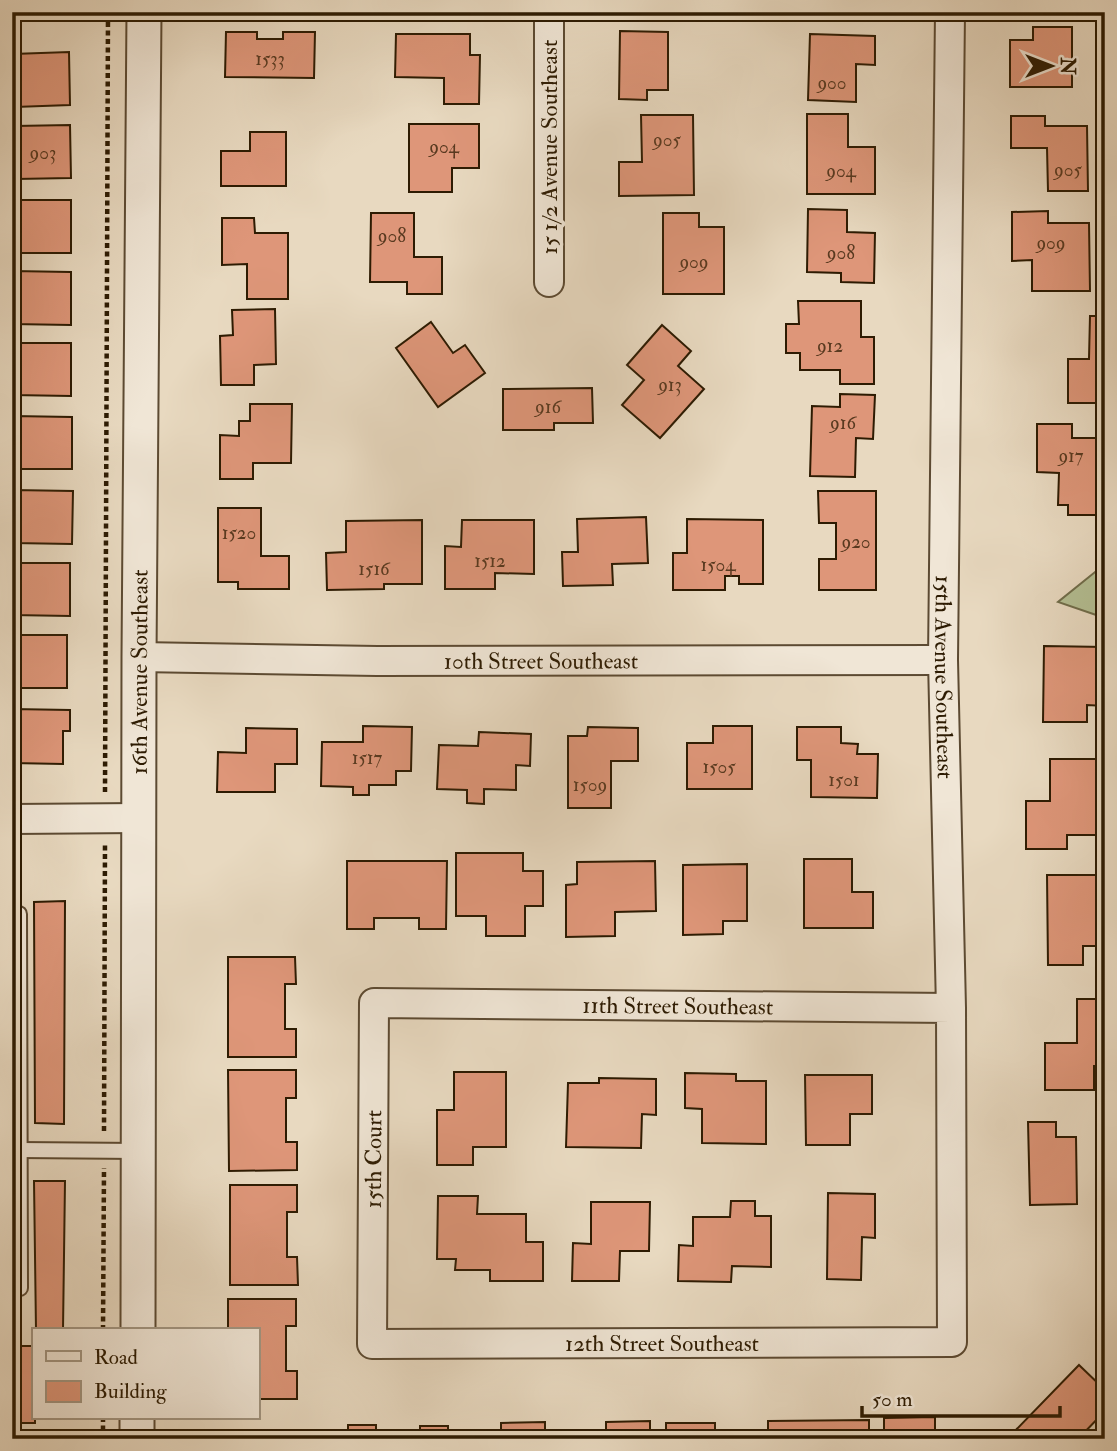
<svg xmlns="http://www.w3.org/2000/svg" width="1117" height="1451" viewBox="0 0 1117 1451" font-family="'IM FELL Double Pica',serif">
	<rect width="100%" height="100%" fill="#e8d9c0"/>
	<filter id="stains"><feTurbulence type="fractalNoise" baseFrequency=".00286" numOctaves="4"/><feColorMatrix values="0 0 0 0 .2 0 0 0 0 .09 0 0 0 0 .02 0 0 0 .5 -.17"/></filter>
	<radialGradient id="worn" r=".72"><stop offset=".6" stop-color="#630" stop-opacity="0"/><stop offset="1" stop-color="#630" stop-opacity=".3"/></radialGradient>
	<path fill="#b4bf93" stroke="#706d4a" stroke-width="2" d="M1105,564V618L1058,602Z"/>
	<g fill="#de9679" stroke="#2d1b02" stroke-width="2">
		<path d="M1033,27H1072V87H1010V40H1033Z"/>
		<path d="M620,31L668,32V90H647V100L619,99Z"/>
		<path d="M226,32H257V39H283V32H315L314,78L225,77Z"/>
		<path d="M396,34H470V55H480L479,104H444V78L395,77Z"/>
		<path d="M810,34L875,36V65L856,64V102L808,100Z"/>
		<path d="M69,52L70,105L15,107L13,54Z"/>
		<path d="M807,114H848V147H875V194H807Z"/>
		<path d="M641,115H693L694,195L619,196V162H642Z"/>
		<path d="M1011,116H1045V126H1087L1088,191H1048L1047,148H1011Z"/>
		<path d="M409,124H479V168H452V192H409Z"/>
		<path d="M70,125L71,178L16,179L15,126Z"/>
		<path d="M250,132H286V186H221V151H250Z"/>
		<rect x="12" y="200" width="59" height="53"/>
		<path d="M808,209L847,210V232L875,233L874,283L841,282V273L807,272Z"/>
		<path d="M1048,211V223H1089L1090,291H1032V260L1012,261V212Z"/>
		<path d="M371,213H414V257H442V294H407V282H370Z"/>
		<path d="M663,213H699V227H724V294H663Z"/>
		<path d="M222,218H254L255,233H288V299H247V264L222,265Z"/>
		<path d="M12,271L71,272V325L12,324Z"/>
		<path d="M798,301H861V337H874V384H840V370H800V353H786V324H799Z"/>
		<path d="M275,309L276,364L254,365V385H221L220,336L233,335L232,310Z"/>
		<path d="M1090,316H1105V403H1068V359H1089Z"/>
		<path d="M431,322L453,353L465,345L485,373L438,407L396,348Z"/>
		<path d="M662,325L691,351L678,366L704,389L660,438L622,405L644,380L627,365Z"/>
		<path d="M12,343H71V396L12,395Z"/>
		<path d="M592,388L593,423H554V430H503V389Z"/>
		<path d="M840,394L875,395L873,439L856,438L855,477L810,476L812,406L840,407Z"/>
		<path d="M250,404H292L291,463H253V479H220V435L239,436V421H250Z"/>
		<path d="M13,416L72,417V469H12Z"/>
		<path d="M1037,424H1072V438H1105V515H1068V505H1058L1059,473L1037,472Z"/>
		<path d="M13,490L73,491L72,544L13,543Z"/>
		<path d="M818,491H876V590H819V559H836V523H819Z"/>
		<path d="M218,508H261V556H289V589H238V582H218Z"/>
		<path d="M646,517L648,563L612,564L613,585L563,586L562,552H578L577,519Z"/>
		<path d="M687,519L763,520V584H739V576H725V590H673V553H687Z"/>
		<path d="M422,520V584H384V589L327,590L326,553L346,552V521Z"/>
		<path d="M462,520H534V574L495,573V589H445V546L461,547Z"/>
		<path d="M12,563H70V616L12,615Z"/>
		<rect x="12" y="635" width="55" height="53"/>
		<path d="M1044,646L1105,647V706L1087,705V722H1043Z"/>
		<path d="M12,709L70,710V731H63V764L12,763Z"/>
		<path d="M363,726L412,727L411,771H396V785H369V795H353V787L321,786L322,742H363Z"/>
		<path d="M713,726H752V789H687V743H713Z"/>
		<path d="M588,727L638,728V761H611V808H568V736H587Z"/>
		<path d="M797,727H841V743L858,744L857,754H878L877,798L811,797V760H797Z"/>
		<path d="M246,728L297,729V764H275V792H217L218,752L246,753Z"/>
		<path d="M479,732L531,734L530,766L516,765V790L484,789V804L467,803V790L437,789L439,745L478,746Z"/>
		<path d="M1050,759H1098V772L1105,773V820H1101V835H1067V849H1026V801H1050Z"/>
		<path d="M456,853H523V871H543V906H525V936H486V916H456Z"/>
		<path d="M804,859H852V892H873V928H804Z"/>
		<path d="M347,861H447L446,929H419V918H374V929H347Z"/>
		<path d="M655,861L656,911L615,912V936L566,937V885L577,884V862Z"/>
		<path d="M747,864V921H723V934L683,935V865Z"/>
		<path d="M1047,875H1103L1105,946H1083V965H1048Z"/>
		<path d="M65,901L64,1124L35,1123L34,902Z"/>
		<path d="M228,957H295L296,984H285V1029H296V1057H228Z"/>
		<path d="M1077,999H1105V1066H1094V1090H1045V1043H1077Z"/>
		<path d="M228,1070H296V1098H286V1142H297V1170L229,1171Z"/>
		<path d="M454,1072H506V1147H473V1165H437V1110H454Z"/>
		<path d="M685,1073L736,1074V1081H766V1144L702,1143V1109L685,1108Z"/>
		<path d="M805,1075H872V1114H850V1145H806Z"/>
		<path d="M599,1078L656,1079V1115L642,1114L641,1148L566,1147L568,1083H599Z"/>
		<path d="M1028,1122H1056V1137H1076L1077,1204L1030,1205Z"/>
		<path d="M34,1181H65L63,1330H36Z"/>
		<path d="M230,1185H297V1212H287V1257H297L298,1285H230Z"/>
		<path d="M828,1193L875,1194V1238L862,1237L861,1280L827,1279Z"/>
		<path d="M438,1196H478L477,1214H526V1242H543V1281H490V1270H455L456,1259H437Z"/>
		<path d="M731,1201H755V1216H771V1267L732,1266L731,1282L678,1281L679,1245L693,1246V1217H730Z"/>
		<path d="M591,1202H650L649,1251H620L619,1281H572L573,1243L591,1244Z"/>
		<path d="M228,1299H296V1326H286V1371H297V1399H257V1330H228Z"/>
		<path d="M12,1346H33V1418H35V1423H12Z"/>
		<path d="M1079,1365L1105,1390V1411L1078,1439H1013L1010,1436Z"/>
		<path d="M935,1417V1431L973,1430V1439H884V1418Z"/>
		<path d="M869,1420V1439H768V1421Z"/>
		<path d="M650,1421V1439H606V1422Z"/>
		<path d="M545,1422V1439H501V1423Z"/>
		<rect x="666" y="1423" width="49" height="16"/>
		<path d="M348,1425H376V1436L420,1437V1426H448V1439H348Z"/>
	</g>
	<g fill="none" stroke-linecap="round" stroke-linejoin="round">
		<defs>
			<g id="service">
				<path d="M19,914L20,1288"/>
				<path d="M19,1150L139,1151"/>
			</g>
			<g id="minor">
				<path id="s1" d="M950,12L943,660L951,1008L952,1342L372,1344L374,1003L951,1008"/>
				<path d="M549,282V12"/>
				<path id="s2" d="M139,657L377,661L943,660"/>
				<path d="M12,819L139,818"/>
			</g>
			<g id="tertiary">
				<path id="s3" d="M138,1330L139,657L144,12"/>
				<path d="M137,1439V1418"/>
			</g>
		</defs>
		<use href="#service" stroke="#5c4a32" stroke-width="18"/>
		<use href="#minor" stroke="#5c4a32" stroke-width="32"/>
		<use href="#tertiary" stroke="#5c4a32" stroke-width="37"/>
		<g stroke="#2d1b02" stroke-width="4.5" stroke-dasharray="5 3.5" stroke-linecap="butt">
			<path d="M105,792L108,12"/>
			<path d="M104,1131L105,843"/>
			<path d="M103,1330L104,1168"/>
			<path d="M103,1439V1418"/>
		</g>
		<use href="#service" stroke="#f0e6d6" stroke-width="14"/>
		<use href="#minor" stroke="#f0e6d6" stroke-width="28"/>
		<use href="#tertiary" stroke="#f0e6d6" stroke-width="33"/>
	</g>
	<g text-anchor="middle" stroke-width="7" stroke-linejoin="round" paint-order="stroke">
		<g font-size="19" fill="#593a20">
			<text x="270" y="65">1533</text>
			<text x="832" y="89">900</text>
			<text x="667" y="146">905</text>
			<text x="444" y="153">904</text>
			<text x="43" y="159">903</text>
			<text x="1068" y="176">905</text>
			<text x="841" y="177">904</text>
			<text x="392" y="242">908</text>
			<text x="1051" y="249">909</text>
			<text x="841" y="259">908</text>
			<text x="694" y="268">909</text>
			<text x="830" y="352">912</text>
			<text x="670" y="391">913</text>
			<text x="548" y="413">916</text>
			<text x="843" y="429">916</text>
			<text x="1071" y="462">917</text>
			<text x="239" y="539">1520</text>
			<text x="856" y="548">920</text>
			<text x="490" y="567">1512</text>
			<text x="718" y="571">1504</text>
			<text x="374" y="575">1516</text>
			<text x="367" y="764">1517</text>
			<text x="719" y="773">1505</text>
			<text x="844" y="786">1501</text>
			<text x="590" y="791">1509</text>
		</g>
		<g font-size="23" fill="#2d1b02" stroke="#f0e6d6">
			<text transform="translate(549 147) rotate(-90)" y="8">15 1/2 Avenue Southeast</text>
			<text dy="8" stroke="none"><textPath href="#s2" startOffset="402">10th Street Southeast</textPath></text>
			<text dy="8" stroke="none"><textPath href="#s3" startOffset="658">16th Avenue Southeast</textPath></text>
			<text dy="8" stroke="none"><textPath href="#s1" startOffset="665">15th Avenue Southeast</textPath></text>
			<text dy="8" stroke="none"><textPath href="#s1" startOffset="2555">11th Street Southeast</textPath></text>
			<text dy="8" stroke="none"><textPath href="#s1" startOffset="2095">15th Court</textPath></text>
			<text x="662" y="1351">12th Street Southeast</text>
		</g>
	</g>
	<rect width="1117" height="1451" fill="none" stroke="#e8d9c0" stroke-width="42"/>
	<rect x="14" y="14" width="1089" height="1423" fill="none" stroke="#2d1b02" stroke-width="3.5"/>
	<rect x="21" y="21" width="1075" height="1409" fill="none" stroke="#2d1b02" stroke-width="2"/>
	<rect x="32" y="1328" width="228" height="91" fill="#f0e6d6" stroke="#a29581" stroke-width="2"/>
	<rect x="46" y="1351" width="35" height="10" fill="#f0e6d6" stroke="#a29581" stroke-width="2"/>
	<text x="94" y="1364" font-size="21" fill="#2d1b02">Road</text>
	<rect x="46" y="1381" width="35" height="21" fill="#de9679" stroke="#a29581" stroke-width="2"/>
	<text x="94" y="1398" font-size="21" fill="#2d1b02">Building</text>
	<g transform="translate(1051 66) rotate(90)" stroke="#f0e6d6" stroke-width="5" paint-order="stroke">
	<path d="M0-5L12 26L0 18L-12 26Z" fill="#2d1b02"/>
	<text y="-10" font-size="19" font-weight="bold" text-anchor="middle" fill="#2d1b02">N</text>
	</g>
	<path d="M862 1406v10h198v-10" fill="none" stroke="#2d1b02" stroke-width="3.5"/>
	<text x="872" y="1406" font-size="21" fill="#2d1b02" stroke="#f0e6d6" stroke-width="5" paint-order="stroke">50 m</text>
	<rect width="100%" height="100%" filter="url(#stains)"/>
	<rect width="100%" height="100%" fill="url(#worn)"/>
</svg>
